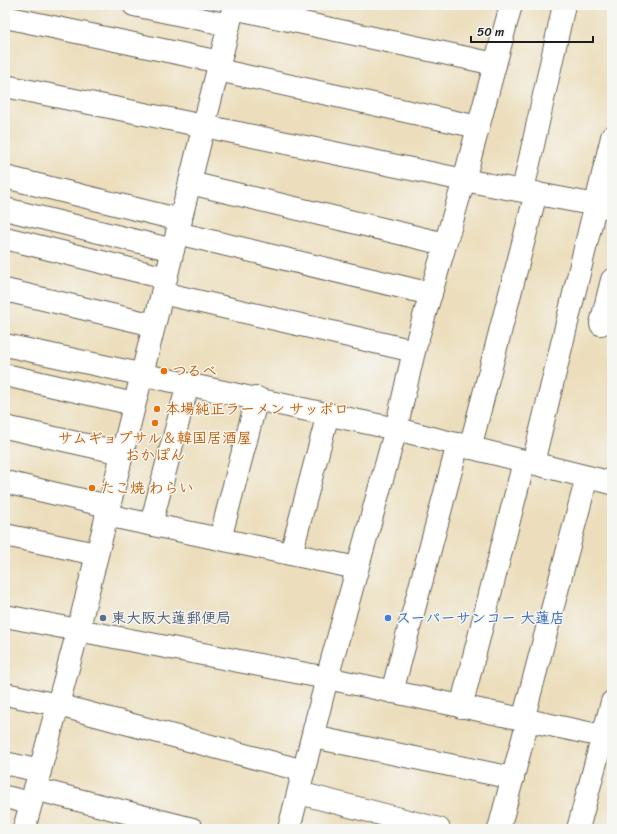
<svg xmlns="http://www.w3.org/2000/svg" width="617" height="834" viewBox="0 0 617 834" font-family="Sriracha,'Klee One',sans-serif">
	<rect width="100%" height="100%" fill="#f6f6f2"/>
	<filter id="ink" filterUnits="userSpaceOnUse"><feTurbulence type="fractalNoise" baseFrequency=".025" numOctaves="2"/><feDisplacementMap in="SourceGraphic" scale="8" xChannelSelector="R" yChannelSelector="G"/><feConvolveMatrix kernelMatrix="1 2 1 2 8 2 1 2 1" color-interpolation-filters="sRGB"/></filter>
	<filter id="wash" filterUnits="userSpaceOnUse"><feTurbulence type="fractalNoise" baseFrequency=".012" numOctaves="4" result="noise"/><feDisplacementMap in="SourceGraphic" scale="16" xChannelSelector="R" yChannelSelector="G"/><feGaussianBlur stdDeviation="0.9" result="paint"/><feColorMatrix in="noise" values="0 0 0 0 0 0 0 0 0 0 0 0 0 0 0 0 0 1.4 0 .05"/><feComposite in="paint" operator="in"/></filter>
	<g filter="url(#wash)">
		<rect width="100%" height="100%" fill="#ecdebc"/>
	</g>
	<g filter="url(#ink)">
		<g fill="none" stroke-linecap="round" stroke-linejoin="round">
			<defs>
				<g id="minor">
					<path d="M134,5L229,25"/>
					<path d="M233,8L495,64"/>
					<path d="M5,17L220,62"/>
					<path d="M218,70L478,127"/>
					<path d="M5,86L204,126L464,180L612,208"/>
					<path d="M5,177L181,220"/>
					<path d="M190,183L445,244"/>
					<path d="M523,190L564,5"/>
					<path d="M5,209L173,250"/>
					<path d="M177,233L431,294"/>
					<path d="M5,238L166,278"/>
					<path d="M5,290L154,325"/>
					<path d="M162,293L414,351"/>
					<path d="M601,324L612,280"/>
					<path d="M5,345L396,429L612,483"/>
					<path d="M5,375L134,404"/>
					<path d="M5,427L122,453"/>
					<path d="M470,448L536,193"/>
					<path d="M533,463L612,137"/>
					<path d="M5,482L108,506"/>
					<path d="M106,515L357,568"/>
					<path d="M151,524L188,384"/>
					<path d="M5,535L96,554"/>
					<path d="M220,539L257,398"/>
					<path d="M291,554L328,414"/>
					<path d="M5,616L327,678L612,738"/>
					<path d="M392,692L458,444"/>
					<path d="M5,694L58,705L304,771"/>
					<path d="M461,707L524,462"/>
					<path d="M523,720L587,477"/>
					<path d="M313,737L513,778"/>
					<path d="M5,763L40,771"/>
					<path d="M35,789L192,829"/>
					<path d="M299,793L439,829"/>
					<path d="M5,797L31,803"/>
					<path d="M24,829L78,631L234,5"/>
					<path d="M289,829L327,678L396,429L414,351L464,180L511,5"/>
					<path d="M499,829L528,720"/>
					<path d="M578,829L612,702"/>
				</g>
			</defs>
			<use href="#minor" stroke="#656054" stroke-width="24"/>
			<use href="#minor" stroke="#fff" stroke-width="22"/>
		</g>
	</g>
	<g fill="#e8710a" stroke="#f6f6f2" stroke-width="1.5">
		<circle cx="164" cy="371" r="4"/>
		<circle cx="157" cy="409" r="4"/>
		<circle cx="155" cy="423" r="4"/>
		<circle cx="92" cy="488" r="4"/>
	</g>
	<circle fill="#5c6f8a" stroke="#f6f6f2" stroke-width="1.5" cx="103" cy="618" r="4"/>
	<circle fill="#3f7fe0" stroke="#f6f6f2" stroke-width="1.5" cx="388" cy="618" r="4"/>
	<g text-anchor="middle" stroke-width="3" stroke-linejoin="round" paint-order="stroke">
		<g font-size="15" font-weight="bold" fill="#c56008" stroke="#f6f6f2" text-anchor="start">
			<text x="172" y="376">つるべ</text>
			<text x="165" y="414">本場純正ラーメン サッポロ</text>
			<text x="155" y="443" text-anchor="middle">サムギョプサル＆韓国居酒屋<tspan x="155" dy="17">おかぽん</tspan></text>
			<text x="100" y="493">たこ焼 わらい</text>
		</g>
		<g font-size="15" font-weight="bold" fill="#4e5e75" stroke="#f6f6f2" text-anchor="start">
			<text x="111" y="623">東大阪大蓮郵便局</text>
		</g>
		<g font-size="15" font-weight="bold" fill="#366cbe" stroke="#f6f6f2" text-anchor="start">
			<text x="396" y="623">スーパーサンコー 大蓮店</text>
		</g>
	</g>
	<rect width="617" height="834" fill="none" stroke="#f6f6f2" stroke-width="20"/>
	<path d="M471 36v6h122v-6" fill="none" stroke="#1c1c1c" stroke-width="2"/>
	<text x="477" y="36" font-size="12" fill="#1c1c1c" stroke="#f6f6f2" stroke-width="3" paint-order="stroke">50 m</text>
</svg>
